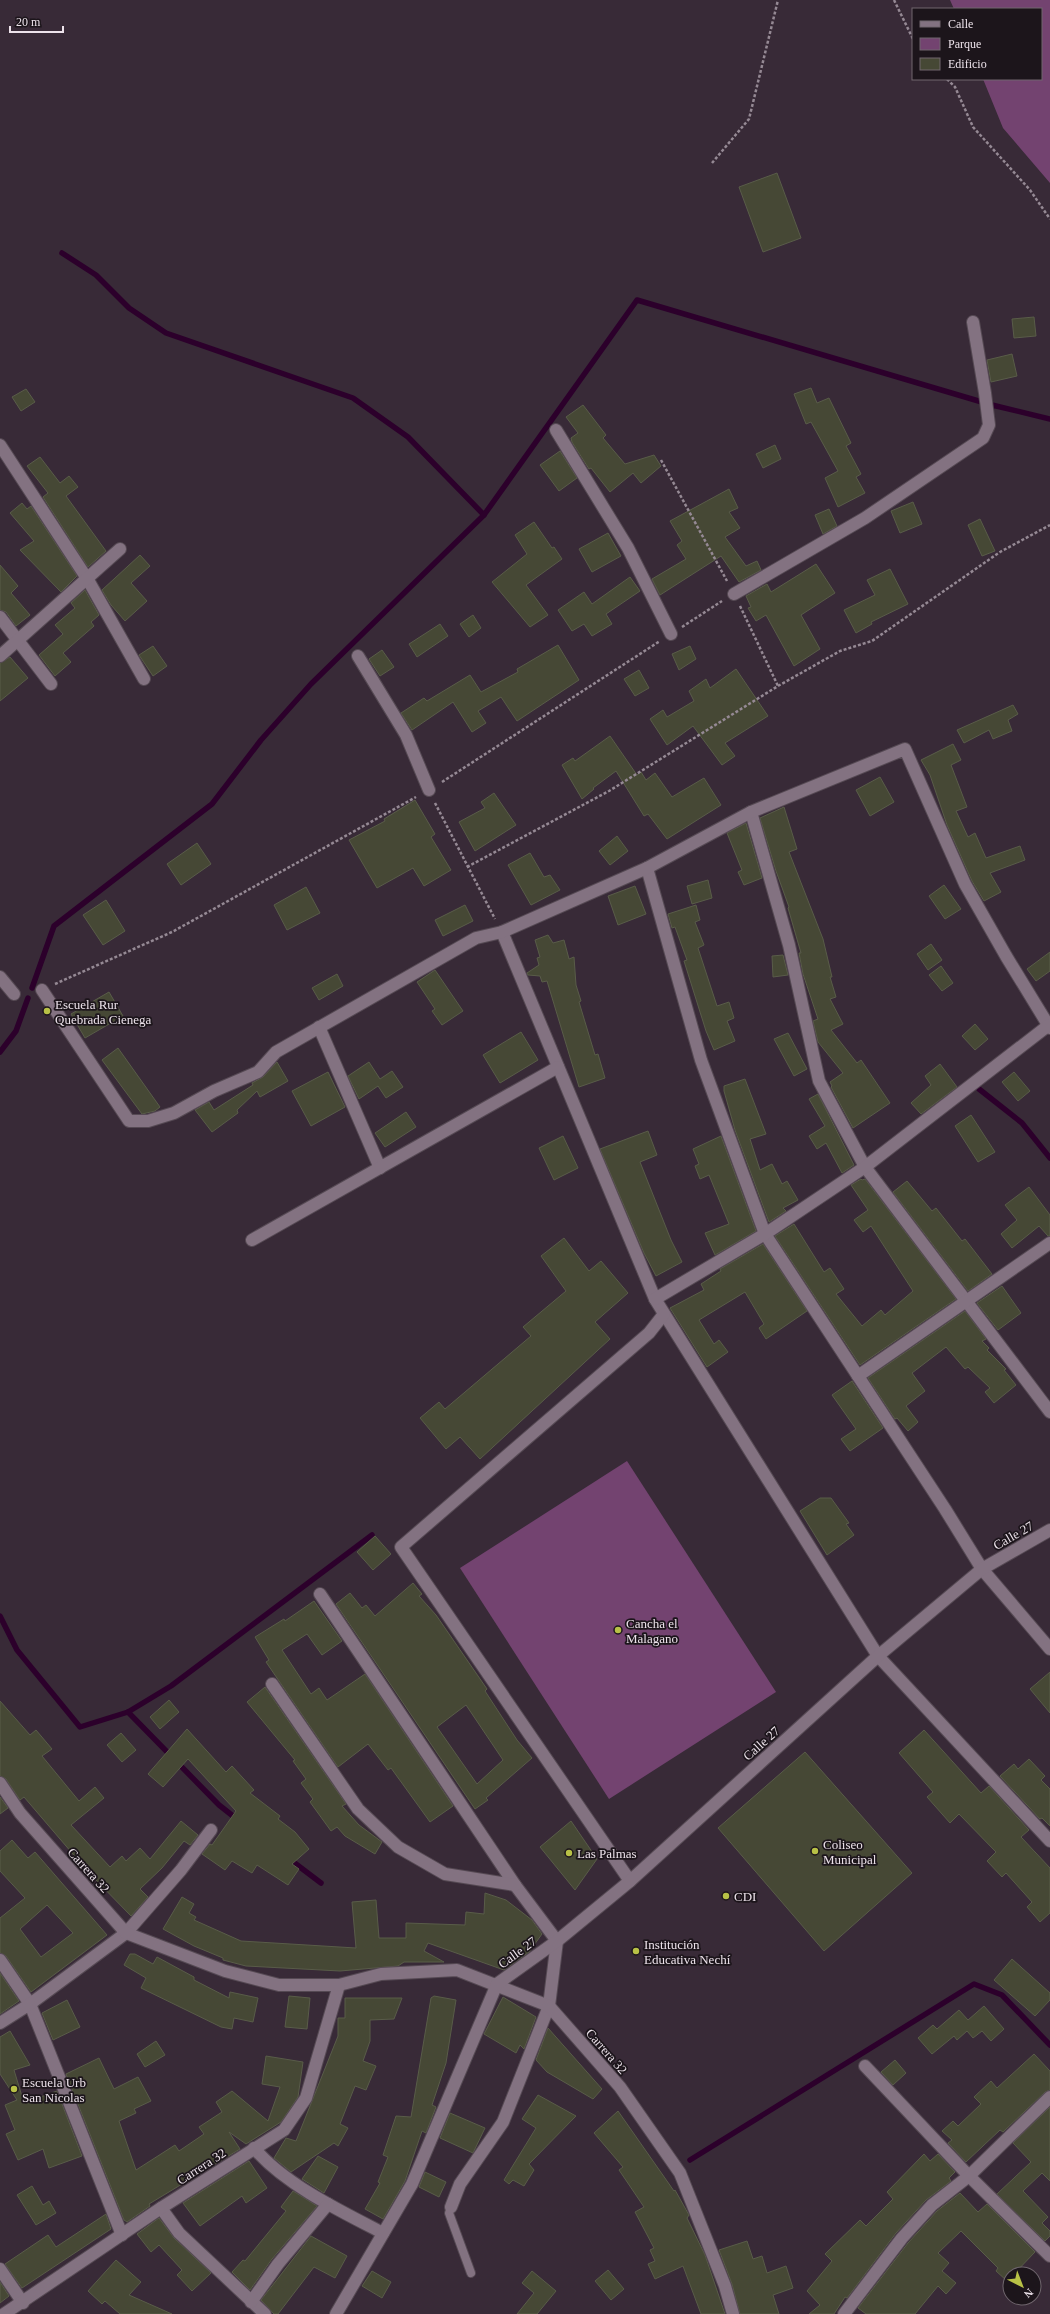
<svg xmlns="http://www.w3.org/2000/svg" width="1050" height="2314" viewBox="0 0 1050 2314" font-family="Georgia,serif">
	<rect width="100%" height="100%" fill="#382a37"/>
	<g fill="#734370">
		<path d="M950,0H1050V183L1003,128L983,79H1041V9H954Z"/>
		<path d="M627,1461L776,1692L609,1799L460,1568Z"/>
	</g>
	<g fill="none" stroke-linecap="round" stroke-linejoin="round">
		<g stroke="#2c002b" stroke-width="5.5">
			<path d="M62,253L96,275L129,308L166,333L353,398L408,437L484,515"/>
			<path d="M32,988L54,926L212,804L261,740L311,684L484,515L637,300L992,405L1050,419"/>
			<path d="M0,1052L16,1031L28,998"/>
			<path d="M979,1089L1022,1123L1050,1158"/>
			<path d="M0,1616L17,1650L80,1727L128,1712L171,1686L372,1535"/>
			<path d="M128,1712L219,1805L238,1820"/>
			<path d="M288,1858L321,1883"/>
			<path d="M690,2160L974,1984L1002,1995L1050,2045"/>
		</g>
	</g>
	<g fill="#464835" stroke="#595c49" fill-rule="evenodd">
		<path d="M777,173L801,238L763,252L739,187Z"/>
		<path d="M1034,317L1036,336L1014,338L1012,319Z"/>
		<path d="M1012,354L1017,376L991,382L987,360Z"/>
		<path d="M811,388L817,403L829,398L851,443L846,446L861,474L856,477L865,493L838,507L825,478L838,471L811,422L806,424L794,394Z"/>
		<path d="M26,389L35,402L21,411L12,397Z"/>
		<path d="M583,405L606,435L603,438L625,464L654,455L661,466L641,483L633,473L610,492L591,468L589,469L572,442L571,438L578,433L566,417Z"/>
		<path d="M775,445L781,459L763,468L756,454Z"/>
		<path d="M560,451L577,478L559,491L540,465Z"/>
		<path d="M40,457L60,483L69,476L78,487L66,496L106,551L88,567L43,497L48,493L27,466Z"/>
		<path d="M729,489L738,508L729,512L740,528L725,537L746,566L757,561L761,570L739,582L721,556L660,595L652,579L686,559L677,545L682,541L670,521Z"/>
		<path d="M913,502L922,524L900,533L891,511Z"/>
		<path d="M22,503L27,509L31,506L77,576L61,592L20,550L34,541L10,513Z"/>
		<path d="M829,509L837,526L823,534L815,515Z"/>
		<path d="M980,519L995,551L982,556L968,525Z"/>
		<path d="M534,522L552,548L554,547L562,559L526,585L548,615L530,627L492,582L527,554L515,535Z"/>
		<path d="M608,533L621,556L592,572L579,549Z"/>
		<path d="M140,555L150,566L131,583L147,601L125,621L111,605L102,590Z"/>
		<path d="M816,564L835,593L801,615L820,649L794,666L766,615L756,621L748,608L751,607L746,596L767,584L771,592Z"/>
		<path d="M0,565L18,586L11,593L30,615L16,626L6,612L0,610Z"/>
		<path d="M890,569L908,604L871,622L872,624L856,633L844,610L875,595L867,580Z"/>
		<path d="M630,577L640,591L606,614L612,624L592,636L584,624L572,631L558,610L584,592L592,604Z"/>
		<path d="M85,590L99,615L91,622L94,626L63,653L71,662L55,676L39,655L63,634L55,625L75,608L71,603Z"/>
		<path d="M473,615L481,628L469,637L460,624Z"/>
		<path d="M440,624L448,636L417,657L409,644Z"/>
		<path d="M558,645L579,680L517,721L501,697L478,711L486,723L472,732L453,702L412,730L401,713L424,698L427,701L470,675L481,692L518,672L517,669Z"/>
		<path d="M153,646L167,666L153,676L139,655Z"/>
		<path d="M690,646L696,659L679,670L672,654Z"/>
		<path d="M382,650L394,667L380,676L369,659Z"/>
		<path d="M10,657L28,678L0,701V663Z"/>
		<path d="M736,669L768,716L725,743L735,756L722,765L693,726L667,745L650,719L663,710L667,717L694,701L689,691L706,679L710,688Z"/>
		<path d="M639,670L649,688L635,696L624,679Z"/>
		<path d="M1013,705L1018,714L1008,720L1012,731L993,739L989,730L964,743L957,730Z"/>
		<path d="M610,736L637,775L641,772L646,780L655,773L672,797L704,778L721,805L667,839L648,814L644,816L616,771L593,788L594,789L582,799L562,765L573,758L575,761Z"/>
		<path d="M953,744L961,760L951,765L967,807L956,811L968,837L975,833L986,858L1020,846L1025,860L990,873L1001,892L984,901L972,881L947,825L930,775L921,760Z"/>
		<path d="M880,777L894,802L870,816L856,790Z"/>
		<path d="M494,793L516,825L475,851L459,822L485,808L481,802Z"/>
		<path d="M415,800L435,834L431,837L451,870L424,886L413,868L377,888L349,840L385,821L384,819Z"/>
		<path d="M784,807L797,849L789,852L823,939L832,977H830L836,997L830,999L843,1024L831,1030L857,1063L861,1060L890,1103L853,1128L831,1087L832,1086L830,1082L843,1073L818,1042L813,1021L818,1019L803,974L799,953H801L788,908L789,907L776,871L760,818Z"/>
		<path d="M746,823L762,878L744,885L738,872L742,870L727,833Z"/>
		<path d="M617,836L628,851L610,865L599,851Z"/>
		<path d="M197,843L211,864L181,885L167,864Z"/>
		<path d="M530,853L544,877L550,875L560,890L531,905L508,865Z"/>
		<path d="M708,880L712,898L692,904L687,886Z"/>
		<path d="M944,885L961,909L945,919L929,896Z"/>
		<path d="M635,886L646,914L618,925L608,896Z"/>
		<path d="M306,887L320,913L287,930L274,905Z"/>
		<path d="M106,900L125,931L103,945L83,915Z"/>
		<path d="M465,905L473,921L443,936L435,920Z"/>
		<path d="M696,905L700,920L695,922L704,945L698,948L717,1006L729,1002L734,1018L727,1021L735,1041L714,1050L706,1031L684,961L687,960L675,927L672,928L668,914Z"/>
		<path d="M548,935L553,943L564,940L569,959L574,957L576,985L581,1001L579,1002L595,1055L598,1054L605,1078L579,1087L547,981L542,982L540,976L528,975L527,973L539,965L537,958L540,957L535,940Z"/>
		<path d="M931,944L942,960L928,970L917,954Z"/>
		<path d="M1050,952V971L1036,981L1027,969Z"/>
		<path d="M783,955L788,975L773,977L772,956Z"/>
		<path d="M941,966L953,983L942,991L929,975Z"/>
		<path d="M435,970L463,1011L442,1025L432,1011L435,1009L417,982Z"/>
		<path d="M337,974L343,986L319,1000L312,988Z"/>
		<path d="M109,992L123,1016L85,1038L71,1014Z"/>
		<path d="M975,1024L988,1039L975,1050L962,1036Z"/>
		<path d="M521,1032L538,1060L500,1083L483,1055Z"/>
		<path d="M788,1033L807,1069L794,1076L774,1039Z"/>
		<path d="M118,1048L160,1107L155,1111L142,1114L102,1060Z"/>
		<path d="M277,1062L288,1081L260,1097L257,1091L237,1110L238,1113L212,1132L195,1110L209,1102L214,1110L253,1085L252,1083L263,1077Z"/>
		<path d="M369,1062L380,1079L392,1071L403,1087L386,1098L378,1086L359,1099L348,1076Z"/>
		<path d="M940,1064L957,1087L921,1114L911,1103L931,1085L925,1076Z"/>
		<path d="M328,1072L345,1107L311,1126L292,1091Z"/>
		<path d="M1014,1072L1030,1091L1018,1101L1002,1082Z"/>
		<path d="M745,1079L766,1134L750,1139L760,1170L772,1164L782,1184L787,1181L798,1200L783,1208L786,1211L769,1222L735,1130L724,1091V1086Z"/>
		<path d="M818,1094L854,1165L842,1173L826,1143L817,1149L809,1136L825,1126L809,1099Z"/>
		<path d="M406,1112L416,1127L385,1147L375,1133Z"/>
		<path d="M971,1115L995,1152L978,1162L955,1126Z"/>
		<path d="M648,1131L657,1155L640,1162L671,1240L682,1262L656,1276L644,1253L600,1149Z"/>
		<path d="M563,1136L578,1168L554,1180L539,1148Z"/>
		<path d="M721,1136L756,1231L715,1255L705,1233L729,1224L709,1175L700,1179L695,1166L699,1164L693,1149Z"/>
		<path d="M861,1179L862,1180L865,1179L956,1299L860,1365L775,1236L794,1224L824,1272L830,1268L844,1289L836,1294L862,1326L881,1310L885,1315L913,1291L871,1226L863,1232L854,1220L868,1210L851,1185Z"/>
		<path d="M907,1181L932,1211L936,1208L962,1241L965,1239L992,1274L968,1291L893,1192Z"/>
		<path d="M1029,1187L1050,1215V1236H1048L1039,1226L1012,1248L1001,1234L1017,1220L1005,1205Z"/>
		<path d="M564,1238L589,1271L601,1261L628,1293L595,1322L610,1339L480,1459L460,1437L446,1449L420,1418L439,1402L445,1409L531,1336L523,1327L566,1291L541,1256Z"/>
		<path d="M763,1244L807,1311L766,1339L759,1328L764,1324L745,1292L699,1320L714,1344L719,1340L728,1352L707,1367L670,1308L704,1290L701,1284L721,1271L720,1269Z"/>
		<path d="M1002,1286L1021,1313L998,1330L977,1303Z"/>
		<path d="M965,1311L986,1339L982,1341L989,1348L987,1350L1006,1369L1004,1370L1016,1385L994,1403L985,1392L990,1388L968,1367L965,1369L946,1347L912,1373L925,1391L906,1406L918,1422L908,1431L897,1418L895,1419L868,1378Z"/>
		<path d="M852,1381L883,1428L850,1451L841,1439L856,1429L832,1395Z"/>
		<path d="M820,1498H831L849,1523L846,1524L854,1535L827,1555L800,1511Z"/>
		<path d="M375,1536L391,1554L373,1570L357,1552Z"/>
		<path d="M413,1583L422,1594L419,1596L436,1615L487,1689L485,1691L517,1740L532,1758L486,1798L488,1800L475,1809L336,1604L350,1593L362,1608L366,1605L375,1616ZM466,1705L503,1760L477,1784L437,1727Z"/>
		<path d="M314,1601L342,1641L322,1655L307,1634L282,1650L311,1694L319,1688L327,1700L365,1674L453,1806L430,1822L391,1768L388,1770L368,1744L338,1767L266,1662L269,1660L255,1637L284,1619L285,1621Z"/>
		<path d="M1050,1672V1713L1030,1689Z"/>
		<path d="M265,1687L346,1804L342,1806L359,1825L382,1842L375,1854L345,1836L337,1827L331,1831L310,1802L313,1799L301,1783L306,1779L293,1761L295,1760L247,1702Z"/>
		<path d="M169,1700L179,1712L160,1729L150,1717Z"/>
		<path d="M0,1701L30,1735L36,1730L52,1749L42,1756L79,1801L95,1787L104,1798L71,1825L110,1867L122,1856L126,1861L140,1848L150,1859L181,1821L198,1835L190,1845L184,1841L162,1868L140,1889L148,1897L131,1916L90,1874L24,1797L20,1800L6,1779L0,1776Z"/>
		<path d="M187,1729L226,1772L232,1766L254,1790L250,1793L280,1816L278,1819L295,1832L309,1849L292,1864L299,1869L288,1885L257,1865L252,1873L232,1861L225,1870L202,1854L210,1844L212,1845L236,1811L188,1759L163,1787L148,1774Z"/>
		<path d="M924,1730L981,1793L989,1786L1029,1830L1021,1837L1050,1868V1913L1040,1922L1027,1907L1032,1902L1006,1873L1002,1877L987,1861L996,1852L959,1814L950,1823L927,1797L933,1792L899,1753Z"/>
		<path d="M121,1733L136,1750L122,1762L107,1745Z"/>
		<path d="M805,1752L912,1873L824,1951L718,1828Z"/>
		<path d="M1029,1759L1045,1776L1041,1780L1050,1789V1826L1042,1818L1040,1819L1000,1776L1014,1764L1018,1769Z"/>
		<path d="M0,1797L8,1808L0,1814Z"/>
		<path d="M571,1821L597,1859L575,1890L540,1847Z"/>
		<path d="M12,1840L28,1858L35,1852L107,1935L31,1992L6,1956L0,1953V1918L25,1898L0,1871V1851ZM47,1905L73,1933L41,1957L20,1929Z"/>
		<path d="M485,1893L506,1900L532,1920L542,1934L529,1952L504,1970L428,1943L424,1951L444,1962H404L398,1966L340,1971L246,1966L223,1960V1958L194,1946L163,1929L182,1897L194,1904L189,1913L196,1917L194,1920L241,1941L356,1948L352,1902L376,1900L379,1938H406V1923L465,1925L466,1912L484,1914Z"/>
		<path d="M130,1954H135L153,1964L157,1957L194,1977V1980L229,1998L230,1992L258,1998L253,2022L234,2018L232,2029L221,2027L141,1988L146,1978L124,1965Z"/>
		<path d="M1012,1959L1050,1993V2000L1035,2016L994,1980Z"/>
		<path d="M0,1973L19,2001L0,2014Z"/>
		<path d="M289,1996L310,1998L307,2029L285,2027Z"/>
		<path d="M434,1996L456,2000L446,2063L432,2105L436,2107L426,2133L422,2131L405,2181L383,2219L365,2209L380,2183L378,2182L388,2157L383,2155L396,2116L411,2117L431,1998Z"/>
		<path d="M503,1997L536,2017L524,2049L520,2045L516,2053L484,2034Z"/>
		<path d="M345,1998H402L394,2019L370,2020V2041L363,2061L376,2066L366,2090L355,2086L340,2124L348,2128L338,2146L334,2143L291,2172L274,2158L286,2138L296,2141L338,2036V2018H345Z"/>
		<path d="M67,2000L80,2027L53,2040L42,2013Z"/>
		<path d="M984,2006L1004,2029L991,2041L982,2031L973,2038L967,2031L957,2040L954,2036L932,2054L918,2038L933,2025L937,2029L959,2010L968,2020Z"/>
		<path d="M548,2028L602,2089L593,2099L547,2072L536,2060Z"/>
		<path d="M10,2031L30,2065L14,2070L24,2103L57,2091L82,2156L49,2168L43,2149L18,2160L6,2134L15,2130L5,2105L17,2100L0,2074V2037Z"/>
		<path d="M156,2041L165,2055L145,2067L137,2054Z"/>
		<path d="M1034,2054L1050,2071V2090L1045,2092L1003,2132L1000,2130L966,2162L948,2143L952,2140L942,2131L953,2121L958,2126L981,2104L974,2097L991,2081L997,2088Z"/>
		<path d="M266,2056L303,2062L298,2097L281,2122L246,2144L229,2132L240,2149L149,2204L150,2206L127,2222L124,2220L66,2074L99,2058L114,2089L138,2077L151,2101L134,2109L136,2113L119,2121L136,2170L175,2145L179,2151L204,2134L199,2127L222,2112L216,2102L232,2091L268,2121L280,2087L262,2084Z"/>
		<path d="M895,2060L906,2073L893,2085L881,2072Z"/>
		<path d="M538,2095L576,2116L529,2164L534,2170L524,2186L513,2180L509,2184L504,2180L536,2128L522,2119Z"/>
		<path d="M1050,2107V2181L1042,2173L1023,2191L1048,2217L1042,2223L1050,2231V2236L1045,2241L997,2194L1031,2162L1013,2143Z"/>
		<path d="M618,2111L674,2191L675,2190L689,2215L687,2218L705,2255L725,2314H701L683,2266L655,2279L648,2264L655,2261L650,2250L654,2248L635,2212L644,2207L619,2170L623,2167L594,2133Z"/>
		<path d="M450,2113L485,2128L473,2153L440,2138Z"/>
		<path d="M924,2154L930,2161L938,2154L955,2172L949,2178L951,2181L926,2200L896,2233L847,2298L845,2297L834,2314H809L820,2305L807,2291L832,2261L825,2254L860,2220L866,2226L893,2199L887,2192Z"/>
		<path d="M318,2156L338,2167L324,2193L302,2179Z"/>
		<path d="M249,2161L267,2188L246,2203L242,2196L200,2226L183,2203Z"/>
		<path d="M425,2172L446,2182L439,2197L419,2187Z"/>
		<path d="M32,2186L43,2205L49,2201L56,2213L36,2225L17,2195Z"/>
		<path d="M293,2191L317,2206L272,2259L250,2290L232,2272L243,2260L245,2261L286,2211L281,2207Z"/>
		<path d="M960,2193L978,2212L987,2204L1035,2252L1014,2274H1010L1007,2281L996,2271L998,2268L961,2231L938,2253L949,2263L942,2271L956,2283L946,2294L938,2286L915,2314H866L858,2308L908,2243L937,2211Z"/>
		<path d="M106,2214L111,2229L22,2288L5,2264L48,2235L56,2247Z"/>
		<path d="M159,2218L174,2238L211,2273L192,2291L177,2275L182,2270L159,2245L151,2252L137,2234Z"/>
		<path d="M311,2236L347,2256L335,2278L314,2267L278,2314H274L261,2300Z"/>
		<path d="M747,2241L753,2259L762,2256L767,2273L786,2266L793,2288L773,2295L779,2314H740L732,2284L719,2250Z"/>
		<path d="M116,2260L141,2282L129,2295L172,2314H120L105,2301L102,2304L88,2291Z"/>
		<path d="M608,2270L624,2289L611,2300L595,2281Z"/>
		<path d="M372,2271L391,2282L382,2298L362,2286Z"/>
		<path d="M532,2271L556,2291L537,2314H517L534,2293L522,2283Z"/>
		<path d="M0,2282L9,2296L0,2303Z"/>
	</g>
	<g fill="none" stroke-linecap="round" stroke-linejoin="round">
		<defs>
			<path id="lane" d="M451,2207L449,2213L471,2273"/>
			<g id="street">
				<path d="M556,430L628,548L671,634"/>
				<path d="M0,445L88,580L144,679"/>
				<path d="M734,594L865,518L983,438L989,425L985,393L973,322"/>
				<path d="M0,617L51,684"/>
				<path d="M0,656L120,549"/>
				<path d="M358,656L406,735L429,790"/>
				<path d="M751,812L789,945L819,1081L865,1167L1050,1412"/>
				<path d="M647,868L701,1060L765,1234L945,1509L982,1569L1050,1649"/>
				<path d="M502,932L655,1299L878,1656L1050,1841"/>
				<path d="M0,977L14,994"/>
				<path d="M42,990L129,1121H148L174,1113L214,1091L258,1072L276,1052L476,938L502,932L647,868L751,812L905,749L965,884L1006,956L1050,1028"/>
				<path d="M319,1027L380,1168"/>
				<path d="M252,1240L558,1067"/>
				<path d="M655,1299L765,1234L865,1167L1049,1025"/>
				<path d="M858,1376L1050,1243"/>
				<path d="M320,1594L515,1885L557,1941L549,2006L503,2122L460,2184L451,2207"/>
				<path d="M272,1684L358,1809L398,1847L445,1874L515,1885"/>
				<path d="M630,1881L401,1547L649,1333L664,1314"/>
				<path d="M0,1960L30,2004L122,2235"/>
				<path d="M339,1985L381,1974L457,1970L549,2006L620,2087L680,2173L725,2286L733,2314"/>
				<path d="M0,2023L30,2004L126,1933L181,1870L211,1830"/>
				<path d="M865,2066L969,2176L1050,2256"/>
				<path d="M254,2148C284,2184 342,2212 383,2233"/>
				<path d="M161,2208L179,2233L265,2314"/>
				<path d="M0,2269L23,2303"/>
				<path d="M251,2302L278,2264L328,2204"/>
				<path d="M336,2314L412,2184L497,1984L557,1941L630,1881L878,1656L982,1569L1050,1530"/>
				<path d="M844,2314L902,2238L932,2205L969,2176L1050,2097"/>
			</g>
			<path id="secondary" d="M0,1783L20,1813L126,1933L225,1971L279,1985H339L306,2098L284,2130L161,2208L4,2314"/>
		</defs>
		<use href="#lane" stroke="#554953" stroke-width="10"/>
		<use href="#street" stroke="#554953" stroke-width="14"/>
		<use href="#secondary" stroke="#554953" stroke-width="14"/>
		<g stroke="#958994" stroke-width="2.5" stroke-dasharray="3 2" stroke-linecap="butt">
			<path d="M894,0L913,39"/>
			<path d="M947,79L955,87L973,127L1030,190L1050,219"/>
			<path d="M712,163L749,119L778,0"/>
			<path d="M661,460L727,581"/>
			<path d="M740,606L778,686"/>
			<path d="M682,627L722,601"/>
			<path d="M442,782L660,641"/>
			<path d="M435,803L495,919"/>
			<path d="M467,867L609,791L778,686L840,651L872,641L1000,552L1050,525"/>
			<path d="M55,984L172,932L416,797"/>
		</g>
		<use href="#lane" stroke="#837281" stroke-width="8"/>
		<use href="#street" stroke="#837281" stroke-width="12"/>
		<use href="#secondary" stroke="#837281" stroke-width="12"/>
	</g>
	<g fill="#b8c146" stroke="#1c151b" stroke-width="1.5">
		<circle cx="47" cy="1011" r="4"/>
		<circle cx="618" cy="1630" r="4"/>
		<circle cx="815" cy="1851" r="4"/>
		<circle cx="569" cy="1853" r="4"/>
		<circle cx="726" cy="1896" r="4"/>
		<circle cx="636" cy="1951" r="4"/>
		<circle cx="14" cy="2089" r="4"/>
	</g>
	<g text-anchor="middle" stroke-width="3.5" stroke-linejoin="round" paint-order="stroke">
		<g font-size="13" fill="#ede3eb" stroke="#1c151b" text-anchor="start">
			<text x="55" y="1009">Escuela Rur<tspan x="55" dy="15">Quebrada Cienega</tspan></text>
			<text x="626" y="1628">Cancha el<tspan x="626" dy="15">Malagano</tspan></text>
			<text x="823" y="1849">Coliseo<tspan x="823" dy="15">Municipal</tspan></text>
			<text x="577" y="1858">Las Palmas</text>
			<text x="734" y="1901">CDI</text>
			<text x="644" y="1949">Institución<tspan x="644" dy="15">Educativa Nechí</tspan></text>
			<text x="22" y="2087">Escuela Urb<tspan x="22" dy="15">San Nicolas</tspan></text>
		</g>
		<g font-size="13" fill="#ede3eb" stroke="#1c151b">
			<text transform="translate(1013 1535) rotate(-30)" y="5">Calle 27</text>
			<text transform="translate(761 1743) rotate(-42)" y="5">Calle 27</text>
			<text transform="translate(89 1870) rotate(48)" y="5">Carrera 32</text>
			<text transform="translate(517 1952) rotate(-36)" y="5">Calle 27</text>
			<text transform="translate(607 2051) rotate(49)" y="5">Carrera 32</text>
			<text transform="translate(201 2166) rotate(-33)" y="5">Carrera 32</text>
		</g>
	</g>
	<rect x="912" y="8" width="130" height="72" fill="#1c151b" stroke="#70676e"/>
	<rect x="920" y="21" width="20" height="6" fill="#837281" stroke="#70676e"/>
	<text x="948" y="28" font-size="12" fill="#ede3eb">Calle</text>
	<rect x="920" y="38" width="20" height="12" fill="#734370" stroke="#70676e"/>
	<text x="948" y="48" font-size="12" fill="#ede3eb">Parque</text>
	<rect x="920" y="58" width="20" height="12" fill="#464835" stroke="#70676e"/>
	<text x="948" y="68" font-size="12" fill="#ede3eb">Edificio</text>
	<g transform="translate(1022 2286) rotate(138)"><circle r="19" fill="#1c151b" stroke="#70676e"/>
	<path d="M0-3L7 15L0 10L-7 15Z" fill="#b8c146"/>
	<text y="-6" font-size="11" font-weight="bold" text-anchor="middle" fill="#ede3eb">N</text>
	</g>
	<path d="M10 26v6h53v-6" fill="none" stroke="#ede3eb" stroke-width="2"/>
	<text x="16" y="26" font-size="12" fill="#ede3eb" stroke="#1c151b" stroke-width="3" paint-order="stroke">20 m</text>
</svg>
